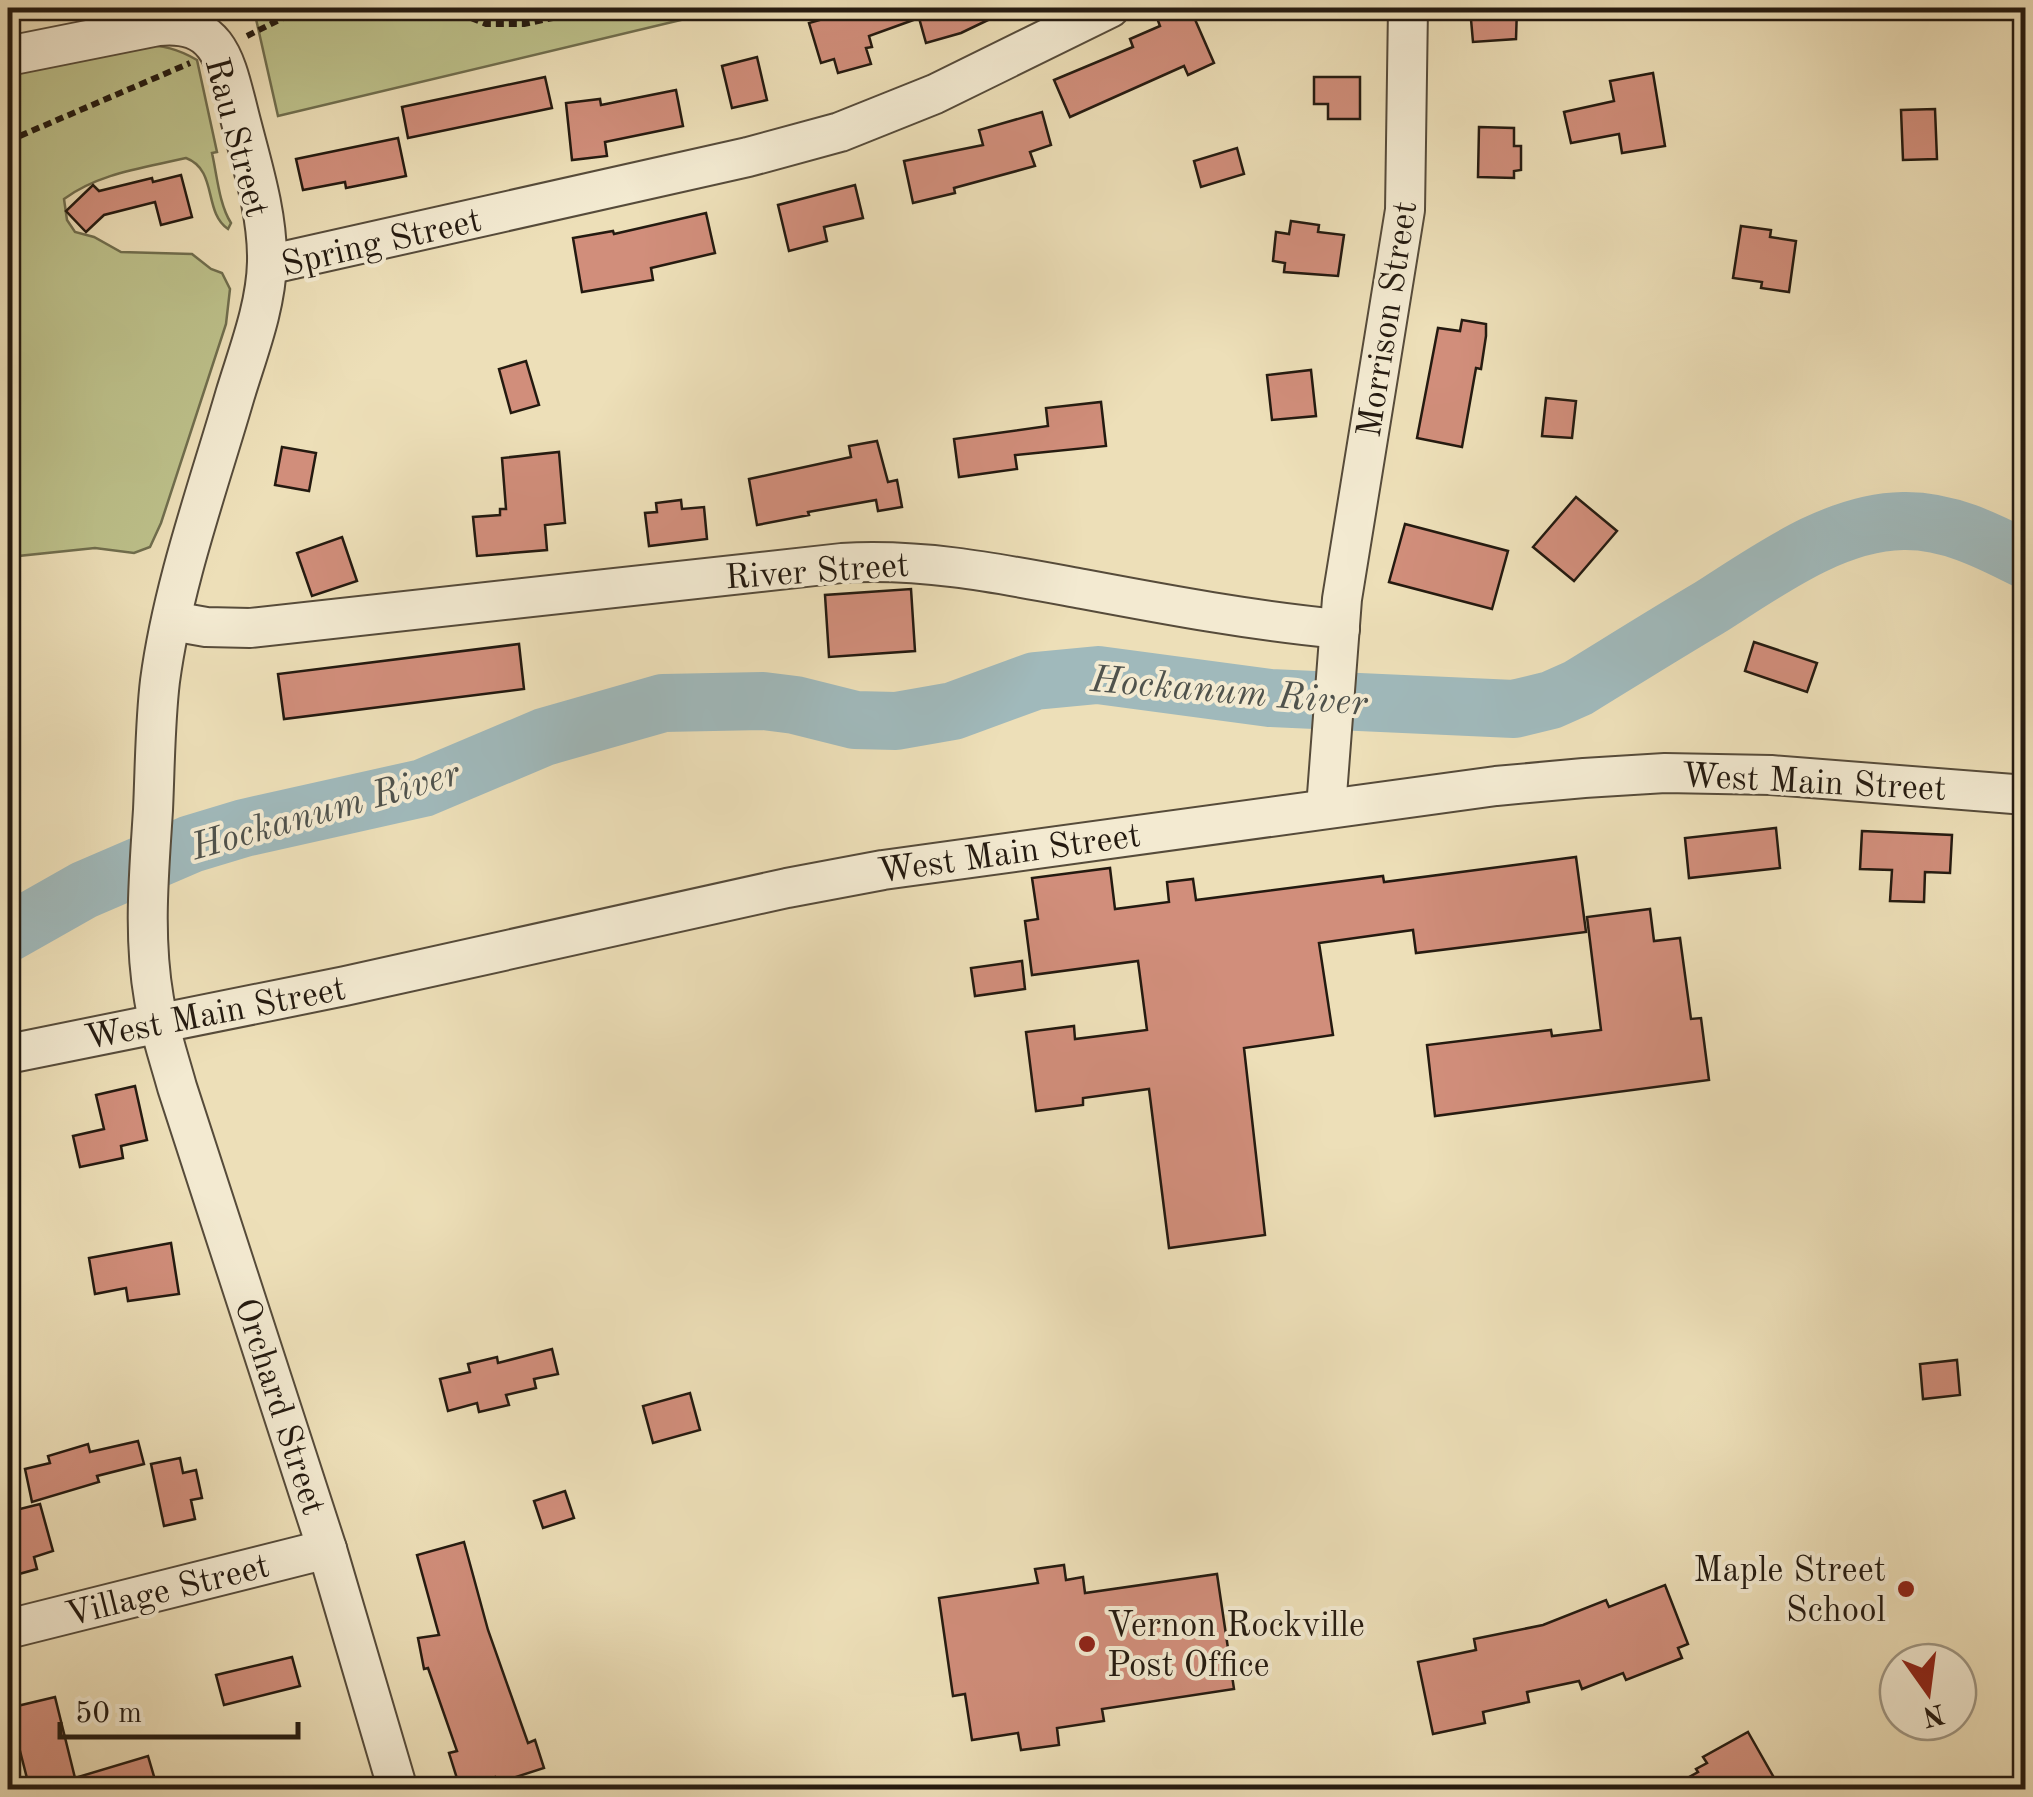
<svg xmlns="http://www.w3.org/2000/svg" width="2033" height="1797" viewBox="0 0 2033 1797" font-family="'Old Standard TT',serif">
	<rect width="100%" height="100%" fill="#eddfb8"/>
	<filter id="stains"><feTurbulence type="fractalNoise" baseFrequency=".002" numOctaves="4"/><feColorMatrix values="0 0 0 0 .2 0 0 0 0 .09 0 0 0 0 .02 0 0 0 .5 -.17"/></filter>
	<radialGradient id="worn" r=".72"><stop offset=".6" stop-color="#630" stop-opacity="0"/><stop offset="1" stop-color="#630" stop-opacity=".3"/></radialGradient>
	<g fill="#bdc18b" stroke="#706e4e" stroke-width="2.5">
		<path d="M303,8H731L278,116L256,19Z"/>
		<path d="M140,45C163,45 178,49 197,60L217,152L212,153C217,175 219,204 231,223L228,229C203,212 218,170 186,158C144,168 99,173 64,199L67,220L75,232L94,237L121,252L192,254L211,269L222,273L230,289L226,324L161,523L150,547L134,553L95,548L8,557V75Z"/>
	</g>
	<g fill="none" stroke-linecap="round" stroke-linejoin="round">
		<path stroke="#a0b9bb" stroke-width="58" d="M8,933L84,890L191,844L244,828L423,788L544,737L663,703L763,701L795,705L855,720L896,721L953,711L1035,681L1098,675L1270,698L1514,709L1551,700L1578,688C1622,661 1665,634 1709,608C1766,572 1833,522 1903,521C1947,520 1987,540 2026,560"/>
	</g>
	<g fill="#d18e7b" stroke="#241a10" stroke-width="2.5">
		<path d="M861,8H1013L961,33L926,43L919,18L869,36L872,47L866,48L871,64L838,73L834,59L821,63L809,23Z"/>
		<path d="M1182,8H1190L1214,63L1188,75L1184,66L1070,117L1054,80L1133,47L1130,39L1160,26L1157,18Z"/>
		<path d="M1470,8H1517L1516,39L1473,42Z"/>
		<path d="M757,57L767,100L732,108L722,66Z"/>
		<path d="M1653,73L1665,146L1622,153L1619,134L1571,143L1564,112L1614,101L1610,81Z"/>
		<path d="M545,77L552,108L408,138L402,107Z"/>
		<path d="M1314,77H1360V119H1328V104H1314Z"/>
		<path d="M676,90L683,126L605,142L607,156L572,160L566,103L600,99L601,105Z"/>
		<path d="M1935,109L1937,159L1903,160L1901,110Z"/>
		<path d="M1042,112L1051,145L1030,152L1035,166L954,188L955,193L913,203L904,161L983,145L979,130Z"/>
		<path d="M1479,127L1514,128V146H1521V170L1514,171V178L1478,177Z"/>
		<path d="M398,138L406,176L346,188L345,182L303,190L296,159Z"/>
		<path d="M1237,148L1244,174L1201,187L1194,161Z"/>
		<path d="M181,175L192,217L161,225L155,202L104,215L86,232L66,211L93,185L99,191L152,178L153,182Z"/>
		<path d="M855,185L863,218L824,227L827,241L789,251L778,205Z"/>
		<path d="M706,213L715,253L651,268L653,280L582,292L573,238L613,231L614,234Z"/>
		<path d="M1291,221L1319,225L1318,232L1344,235L1338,276L1284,272L1285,263L1273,261L1276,232L1289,234Z"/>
		<path d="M1741,226L1771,230L1770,237L1796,241L1789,292L1761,288L1762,282L1733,278Z"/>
		<path d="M1462,320L1486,324V336L1481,369L1476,368L1462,447L1417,438L1438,328L1460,331Z"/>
		<path d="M526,361L539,405L511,413L499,369Z"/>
		<path d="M1311,370L1316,416L1272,420L1267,375Z"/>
		<path d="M1546,398L1576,401L1572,438L1542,436Z"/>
		<path d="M1101,402L1106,446L1015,455L1017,469L959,477L954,439L1048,426L1046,408Z"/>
		<path d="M877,441L888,482L897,480L902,507L878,511L876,500L808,512L809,515L757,525L749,479L851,457L849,446Z"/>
		<path d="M282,447L316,453L309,491L275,485Z"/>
		<path d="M559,452L565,523L545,525L547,550L477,556L473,517L500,515V509H506L502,458Z"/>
		<path d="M1576,497L1617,531L1574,581L1533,547Z"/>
		<path d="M681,500L682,509L704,507L707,539L649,546L645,513L657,512L656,503Z"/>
		<path d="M1405,524L1508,551L1492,609L1389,582Z"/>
		<path d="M342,537L357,581L312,596L297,553Z"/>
		<path d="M911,589L915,651L829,657L825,595Z"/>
		<path d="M1754,642L1817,663L1807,692L1745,671Z"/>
		<path d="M519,644L524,689L284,719L278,674Z"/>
		<path d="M1776,828L1780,868L1689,878L1685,838Z"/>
		<path d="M1862,831L1952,835L1950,873L1925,872L1924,902L1890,901L1892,870L1860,869Z"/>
		<path d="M1576,857L1586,932L1416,953L1413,930L1319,943L1333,1035L1244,1048L1265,1235L1169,1248L1149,1089L1083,1098V1105L1036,1111L1026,1032L1074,1026L1075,1039L1147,1030L1138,961L1032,975L1025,921L1038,919L1032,878L1110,868L1115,909L1169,902L1167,882L1193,879L1196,900L1383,876L1384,882Z"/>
		<path d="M1650,909L1654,941L1680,938L1691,1019L1701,1018L1709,1080L1435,1116L1427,1045L1551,1030L1552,1036L1601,1030L1587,917Z"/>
		<path d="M1022,961L1025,989L975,996L971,968Z"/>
		<path d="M135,1086L147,1140L121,1146L123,1158L80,1167L73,1136L104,1129L96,1095Z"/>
		<path d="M171,1243L179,1294L128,1301L126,1288L95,1294L89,1258Z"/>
		<path d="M552,1349L558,1374L534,1379L536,1388L506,1395L509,1405L479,1412L477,1403L448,1411L440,1379L470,1372L468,1364L497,1357L498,1363Z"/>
		<path d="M1957,1360L1960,1395L1923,1399L1920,1364Z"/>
		<path d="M690,1393L700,1430L653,1443L643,1406Z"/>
		<path d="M138,1441L144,1464L97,1476L99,1482L32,1502L25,1469L50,1463L48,1456L88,1444L90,1452Z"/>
		<path d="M180,1458L183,1473L196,1470L202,1498L191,1500L195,1519L164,1526L151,1464Z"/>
		<path d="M15,1491L20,1509L40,1504L53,1551L34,1557L37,1569L8,1577V1492Z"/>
		<path d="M565,1491L574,1518L543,1528L534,1501Z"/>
		<path d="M464,1542L488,1630L528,1743L535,1740L544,1768L497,1783L495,1777L460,1788L449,1753L457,1751L428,1668L424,1669L418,1638L439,1635L417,1555Z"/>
		<path d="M1064,1565L1066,1580L1083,1577L1085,1593L1217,1574L1234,1689L1102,1709L1104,1721L1057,1728L1059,1745L1021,1750L1018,1733L972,1740L965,1694L953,1696L939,1598L1038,1583L1035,1569Z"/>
		<path d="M1665,1585L1688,1644L1678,1648L1682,1658L1626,1680L1623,1673L1582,1689L1579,1681L1527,1692L1529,1702L1483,1712L1485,1723L1433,1734L1418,1662L1476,1650L1474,1639L1543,1625L1606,1600L1609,1607Z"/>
		<path d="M292,1657L300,1686L224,1705L216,1675Z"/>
		<path d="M55,1697L75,1778L148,1756L158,1790H30L9,1708Z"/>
		<path d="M1748,1732L1781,1790H1666L1698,1772L1696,1769L1707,1763L1703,1757Z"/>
	</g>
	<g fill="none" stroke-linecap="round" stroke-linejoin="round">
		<defs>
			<g id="street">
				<path d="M8,56L158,26C217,20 225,59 237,106C249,156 268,210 267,262C266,307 248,352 235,395C208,488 173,584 160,681C155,723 155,767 153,810C149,873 143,936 154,999C159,1029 169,1058 177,1087L327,1549L398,1790"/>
				<path d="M267,265L748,157L840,132L935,94L1110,8"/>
				<path d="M172,621L206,627L250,628L842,563C924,558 1002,574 1083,589C1168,605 1254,621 1340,629"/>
				<path d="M1326,808L1342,599L1405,210L1408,8"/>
				<path d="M8,1054L345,986L787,888L883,870L1496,786L1584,778L1665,773L1771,775L2026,795"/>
				<path d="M8,1629L327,1549"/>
			</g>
		</defs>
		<use href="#street" stroke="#564b3a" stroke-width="42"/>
		<g stroke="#241a10" stroke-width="6" stroke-dasharray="8 5" stroke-linecap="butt">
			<path d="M447,8L486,24H524L601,8"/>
			<path d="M247,36L303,8"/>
			<path d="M8,141L190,63"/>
		</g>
		<use href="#street" stroke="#f3ead1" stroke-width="38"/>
	</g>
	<g fill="#8f2418" stroke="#f3ead1" stroke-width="4">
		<circle cx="1906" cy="1589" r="10"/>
		<circle cx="1087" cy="1644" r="10"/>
	</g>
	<g text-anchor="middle" stroke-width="8" stroke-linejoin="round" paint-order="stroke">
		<g font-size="35" fill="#241a10" stroke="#f3ead1">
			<text transform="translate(238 137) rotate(75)" y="12">Rau Street</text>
			<text transform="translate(381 241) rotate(-13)" y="12">Spring Street</text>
			<text transform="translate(1386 319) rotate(-81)" y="12">Morrison Street</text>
			<text transform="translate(817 570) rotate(-4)" y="12">River Street</text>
			<text transform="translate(1814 781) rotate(3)" y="12">West Main Street</text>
			<text transform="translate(1009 852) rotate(-8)" y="12">West Main Street</text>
			<text transform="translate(215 1012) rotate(-11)" y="12">West Main Street</text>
			<text transform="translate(281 1406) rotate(72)" y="12">Orchard Street</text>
			<text transform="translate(167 1589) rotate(-14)" y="12">Village Street</text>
		</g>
		<g font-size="35" fill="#241a10" stroke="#f3ead1" text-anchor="end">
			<text x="1886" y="1581">Maple Street<tspan x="1886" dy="40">School</tspan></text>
			<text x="1107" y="1636" text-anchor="start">Vernon Rockville<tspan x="1107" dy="40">Post Office</tspan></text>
		</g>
		<g font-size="38" font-style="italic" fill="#4f524c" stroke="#f3ead1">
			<text transform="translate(1229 690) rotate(5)" y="13">Hockanum River</text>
			<text transform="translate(325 809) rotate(-16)" y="13">Hockanum River</text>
		</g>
	</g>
	<rect width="2033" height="1797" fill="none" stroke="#eddfb8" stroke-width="40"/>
	<rect x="10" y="10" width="2013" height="1777" fill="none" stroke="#241a10" stroke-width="5"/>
	<rect x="20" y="20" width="1993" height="1757" fill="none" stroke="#241a10" stroke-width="2.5"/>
	<g transform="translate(1928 1692) rotate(166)"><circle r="48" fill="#f3ead1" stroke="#a09784" stroke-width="2.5"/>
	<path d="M0-8L18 38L0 25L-18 38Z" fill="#8f2418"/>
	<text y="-15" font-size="28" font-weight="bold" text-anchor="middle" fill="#241a10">N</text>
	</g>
	<path d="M60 1722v15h238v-15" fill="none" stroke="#241a10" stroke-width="5"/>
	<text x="75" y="1722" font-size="30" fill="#241a10" stroke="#f3ead1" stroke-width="8" paint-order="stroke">50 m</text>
	<rect width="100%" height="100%" filter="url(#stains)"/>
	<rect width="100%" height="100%" fill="url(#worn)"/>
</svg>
